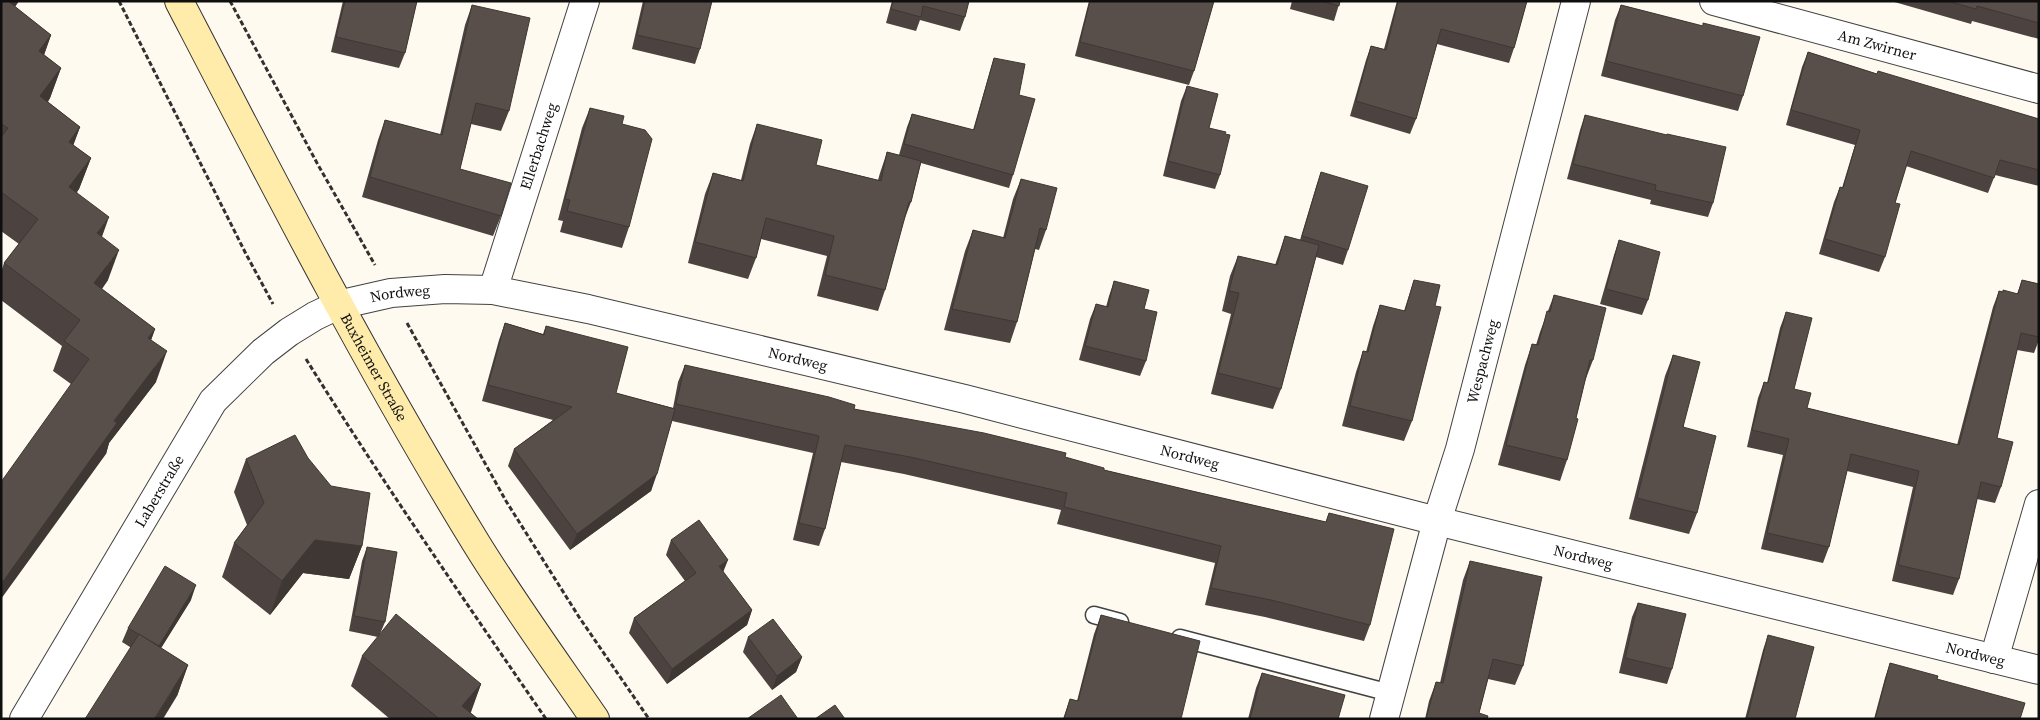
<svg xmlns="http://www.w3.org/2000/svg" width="2040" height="720" viewBox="0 0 2040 720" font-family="'Source Serif 4',serif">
	<rect width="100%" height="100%" fill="#fffaf0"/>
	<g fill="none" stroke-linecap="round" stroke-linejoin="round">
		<defs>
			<g id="service">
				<path d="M1094,615L1120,622"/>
				<path d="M1180,638L1390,693"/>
			</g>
			<g id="minor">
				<path id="s1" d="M1714,1L2039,89"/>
				<path id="s2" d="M493,290L585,1"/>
				<path d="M1994,659L2039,504"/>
				<path id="s3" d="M24,719L213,401L263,352L289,332L315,316L338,305L391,293L445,289L493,290L588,309L965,399L1437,521L2039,670"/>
				<path id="s4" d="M1384,719L1437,521L1460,449L1576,1"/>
			</g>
			<g id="secondary">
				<path id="s5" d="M179,1C274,184 368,367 476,543C513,603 555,661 595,719"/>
			</g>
		</defs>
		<use href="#service" stroke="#424242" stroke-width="19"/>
		<use href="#minor" stroke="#424242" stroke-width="30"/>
		<use href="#secondary" stroke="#313131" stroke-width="30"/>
		<g stroke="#313131" stroke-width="3" stroke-dasharray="5 2.5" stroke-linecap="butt">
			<path d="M119,1L246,254L273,304"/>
			<path d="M230,1L317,163L375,265"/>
			<path d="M407,323L506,501L579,617L649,719"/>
			<path d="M306,359C382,481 464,600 546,719"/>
		</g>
		<use href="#service" stroke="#fff" stroke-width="16"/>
		<use href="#minor" stroke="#fff" stroke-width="28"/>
		<use href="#secondary" stroke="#ffecab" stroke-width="28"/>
	</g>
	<g fill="#4c4340">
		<path d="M1,1H19L15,7L51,35L44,55L61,68L50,98L48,102L80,127L73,145L91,158L79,189L77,192L102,237L108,280L102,289L155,329L151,340L156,382L109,443L106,454L71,384L53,371L62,346L1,300V272L4,263L19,244L1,231Z"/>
		<path d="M343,1H417L405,53L399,68L331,52Z"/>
		<path d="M643,1H712L700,49L695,64L632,49Z"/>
		<path d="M892,1H969L965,17L960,31L920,20L916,31L886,23Z"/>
		<path d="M1089,1H1214L1194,71L1189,85L1075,56Z"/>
		<path d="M1292,1H1340L1334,21L1290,9Z"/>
		<path d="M1397,1H1527L1514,48L1509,63L1437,44L1416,119L1410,134L1350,116L1366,60L1371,46L1384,49Z"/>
		<path d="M1891,1H2039V39L1972,21L1971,24Z"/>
		<path d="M472,5L509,111L501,131L471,124L460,169L501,216L493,236L362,197L378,140L385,120L440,135L465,25Z"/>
		<path d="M1621,5L1702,26L1743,96L1738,111L1601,76L1615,20Z"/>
		<path d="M1808,52L1877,74L2039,119V186L1995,175L1988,193L1906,166L1895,203L1885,257L1879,272L1819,254L1834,202L1840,187L1842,188L1855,145L1786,125L1802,67Z"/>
		<path d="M994,58L1019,95L1013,175L1009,188L921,163L911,202L903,223L885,290L878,311L817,296L827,256L761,239L756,258L748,279L688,263L705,194L713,173L741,180L750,144L757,124L816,165L878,180L880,173L887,152L899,155L907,127L912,114L973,130L990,71Z"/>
		<path d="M1187,86L1209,128L1220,175L1215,189L1163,176L1181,101Z"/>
		<path d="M590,108L622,124L629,227L622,248L560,232L563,221L558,220L582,128Z"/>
		<path d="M1585,115L1713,203L1708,217L1650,204L1651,200L1567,179L1580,130Z"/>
		<path d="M1321,172L1348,250L1343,265L1316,257L1281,389L1273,409L1211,394L1231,314L1222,311L1230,276L1238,256L1275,265L1285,236L1300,240L1316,187Z"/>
		<path d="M1021,179L1046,230L1039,250L1035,249L1017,322L1010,343L944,330L965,251L973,230L1003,238L1013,199Z"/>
		<path d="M1619,240L1648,300L1642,315L1600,304L1614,255Z"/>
		<path d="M1414,280L1435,306L1412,421L1404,441L1342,426L1356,372L1363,351L1366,352L1373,326L1380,305L1404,311Z"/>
		<path d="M2022,280L2039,284V340L2034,353L2017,350L1997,438L2001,487L1995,503L1977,499L1959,579L1953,595L1892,581L1913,487L1847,471L1829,547L1823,563L1761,549L1783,455L1747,447L1758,398L1764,382L1767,383L1780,328L1786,312L1794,389L1807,408L1957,445L1993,307L1999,291L2017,294Z"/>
		<path d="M1114,281L1144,309L1146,361L1140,376L1079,360L1090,319L1096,304L1106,307L1109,296Z"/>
		<path d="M1554,295L1593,360L1585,381L1576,418L1567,460L1560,481L1498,465L1525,365L1532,344L1536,345L1540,332Z"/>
		<path d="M505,323L543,334L546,326L616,393L673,408L678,382L685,365L854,409L1065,457L1104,470L1192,491L1326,522L1329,513L1370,625L1364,641L1265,617L1205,605L1215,563L1057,524L1061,510L904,474L841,462L825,529L819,546L793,540L813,453L672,421L651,491L570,550L508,466L514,449L553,420L482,401L499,340Z"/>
		<path d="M1673,355L1697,513L1689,534L1629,519L1665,376Z"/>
		<path d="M308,458L362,546L349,579L303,573L270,615L222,577L234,543L247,525L234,492L246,459Z"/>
		<path d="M671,540L723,572L752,610L747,625L667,684L629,633L634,618L685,581L666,555Z"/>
		<path d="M367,547L385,622L380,634L481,684L470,713L478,719H390L351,686L362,656L378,637L349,631L362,561Z"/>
		<path d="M1470,561L1523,666L1515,685L1488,679L1479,713L1487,719H1425L1429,701L1436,682L1440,683L1463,580Z"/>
		<path d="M191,600L161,648L188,665L177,696L130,647L122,642L128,628Z"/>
		<path d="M1638,603L1672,669L1667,684L1619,673L1632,617Z"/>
		<path d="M1101,615L1181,719H1063L1070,699L1077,701L1094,634Z"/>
		<path d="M1768,635L1795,719H1745L1763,650Z"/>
		<path d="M748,637L802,657L796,672L772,690L743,652Z"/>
		<path d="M1890,663L1937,679L2020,719H1874L1885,678Z"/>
		<path d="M1262,673L1338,719H1248L1256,688Z"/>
	</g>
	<g fill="#3e3734">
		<path d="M7,1H19L1,24Z"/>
		<path d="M51,35L40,66L39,51Z"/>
		<path d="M61,68L50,98L29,126L40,96Z"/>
		<path d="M80,127L69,157V142Z"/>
		<path d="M91,158L79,189L58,217L69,187Z"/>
		<path d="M109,217L98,248L97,233Z"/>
		<path d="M119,250L108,280L83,314L94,283Z"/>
		<path d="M155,329L144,360L148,338Z"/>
		<path d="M167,351L156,382L109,443L106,454L1,599V584L114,421Z"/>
		<path d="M657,474L651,491L570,550L577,534Z"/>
		<path d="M315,540L362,546L349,579L303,573L270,615L282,581Z"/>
		<path d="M728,560L722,575L719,566Z"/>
		<path d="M196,585L191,600L153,661L158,646Z"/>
		<path d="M752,610L747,625L667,684L672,669Z"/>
		<path d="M802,657L796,672L772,690L777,676Z"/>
		<path d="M188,665L177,696L163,719H154Z"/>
		<path d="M481,684L470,715L462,706Z"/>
	</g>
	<g fill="#584e4a" stroke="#3e3734">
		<path d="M1,1H8L51,35L39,51L61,68L40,96L80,127L69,142L91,158L69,187L109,217L97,233L119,250L94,283L155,329L148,338L167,351L114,421L117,423L1,584V482L89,359L64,341L80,320L4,263L38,219L1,192V137L8,128L1,124Z"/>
		<path d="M345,1H417L405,53L336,37Z"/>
		<path d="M645,1H712L700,49L637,35Z"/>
		<path d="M893,1H969L965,17L923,6L921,17L891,9Z"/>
		<path d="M1090,1H1214L1194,71L1080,42Z"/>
		<path d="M1321,1H1340L1339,6Z"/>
		<path d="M1398,1H1527L1514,48L1441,29L1416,119L1356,101L1371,46L1386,50Z"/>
		<path d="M1947,1H2039V23L1977,6L1976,9Z"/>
		<path d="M472,5L530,18L509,111L476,103L460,169L511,183L501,216L370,177L385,120L442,135Z"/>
		<path d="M1621,5L1703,26V23L1760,37L1743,96L1606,61Z"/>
		<path d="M1808,52L1877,74L1878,71L2039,119V170L2000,160L1994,178L1911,151L1895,203L1900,204L1885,257L1825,239L1840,187L1843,188L1860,130L1791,110Z"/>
		<path d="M994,58L1025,64L1019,95L1035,99L1013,175L904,144L912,114L974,130Z"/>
		<path d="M1187,86L1218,94L1209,128L1226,132L1225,134L1230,135L1220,175L1168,161Z"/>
		<path d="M590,108L624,116L622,124L645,130L652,139L629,227L567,211L570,200L565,199Z"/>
		<path d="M1585,115L1667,135V134L1726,147L1713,203L1655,190L1656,185L1573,164Z"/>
		<path d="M757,124L822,140L816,165L881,181L887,152L921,161L911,202H909L885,290L825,275L834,236L766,218L756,258L695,242L713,173L743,181Z"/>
		<path d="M1321,172L1368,186L1348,250L1302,236Z"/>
		<path d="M1021,179L1057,188L1046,230L1040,228L1017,322L952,309L973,230L1005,238Z"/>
		<path d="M1285,236L1319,245L1281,389L1218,373L1239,293L1229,291L1238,256L1277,265Z"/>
		<path d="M1619,240L1660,252L1648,300L1606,289Z"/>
		<path d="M1414,280L1440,285L1435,306L1441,307L1412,421L1350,406L1363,351L1368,352L1380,305L1405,311Z"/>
		<path d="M2022,280L2039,284V337L2021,333L1997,438L2013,442L2001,487L1981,482L1959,579L1898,565L1919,471L1851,454L1829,547L1767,533L1789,439L1752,430L1764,382L1768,383L1786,312L1812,318L1794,389L1811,393L1807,408L1959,445L1999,291L2003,292V290L2018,294Z"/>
		<path d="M1114,281L1149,290L1144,309L1157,312L1146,361L1085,346L1096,304L1108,307Z"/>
		<path d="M1554,295L1606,308L1593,360H1590L1576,418L1578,419L1567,460L1506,445L1532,344L1538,345L1547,311L1550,312Z"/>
		<path d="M505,323L544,335L546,326L628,347L616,393L675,409L657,474L577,534L514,449L572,407L488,385Z"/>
		<path d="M1673,355L1700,362L1683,427L1716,436L1697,513L1637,498Z"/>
		<path d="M685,365L829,397L855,405L854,409L984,433L1066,453L1065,457L1104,468V470L1192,491L1326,522L1329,513L1394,529L1370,625L1271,600L1211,588L1221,546L1064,507L1067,493L910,457L845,445L825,529L799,523L819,436L676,404Z"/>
		<path d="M295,435L308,458L331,486L370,493L362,546L315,540L282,581L234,543L264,503L246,459Z"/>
		<path d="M699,520L728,560L719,566L752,610L672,669L634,618L696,573L671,540Z"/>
		<path d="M367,547L397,552L385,622L354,616Z"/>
		<path d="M1470,561L1542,577L1523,666L1493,659L1479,713L1488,716L1487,719H1426L1436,682L1443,683Z"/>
		<path d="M165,566L196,585L159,646L128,628Z"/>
		<path d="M1638,603L1686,614L1672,669L1625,658Z"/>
		<path d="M396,614L481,684L462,706L478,719H436L437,717L362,656Z"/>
		<path d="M1101,615L1200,641L1181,719H1064L1070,699L1078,701Z"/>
		<path d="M773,619L802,657L777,676L748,637Z"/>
		<path d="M139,634L188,665L154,719H85Z"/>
		<path d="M1768,635L1814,647L1795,719H1747Z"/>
		<path d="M1890,663L1938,676L1937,679L2025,703L2020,719H1875Z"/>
		<path d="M1262,673L1345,695L1338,719H1250Z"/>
		<path d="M781,695L798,719H747Z"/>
		<path d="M835,705L845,719H815Z"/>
	</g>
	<g text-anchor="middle" stroke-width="5" stroke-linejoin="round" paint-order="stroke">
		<g font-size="15" fill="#0f0f0f" stroke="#fff">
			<text dy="5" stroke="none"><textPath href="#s1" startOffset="169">Am Zwirner</textPath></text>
			<text dy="5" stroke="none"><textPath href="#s2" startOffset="151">Ellerbachweg</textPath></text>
			<text dy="5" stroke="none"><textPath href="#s3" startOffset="592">Nordweg</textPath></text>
			<text dy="5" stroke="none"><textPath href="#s3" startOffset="998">Nordweg</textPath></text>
			<text dy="5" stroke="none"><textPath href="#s4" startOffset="371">Wespachweg</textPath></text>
			<text dy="5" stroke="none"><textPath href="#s5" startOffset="415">Buxheimer Straße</textPath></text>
			<text dy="5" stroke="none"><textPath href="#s3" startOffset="1402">Nordweg</textPath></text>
			<text dy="5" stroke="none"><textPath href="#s3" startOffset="265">Laberstraße</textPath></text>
			<text dy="5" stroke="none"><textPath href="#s3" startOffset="1808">Nordweg</textPath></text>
			<text dy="5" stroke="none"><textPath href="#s3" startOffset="2212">Nordweg</textPath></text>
		</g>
	</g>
	<rect width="2040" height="720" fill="none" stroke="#0f0f0f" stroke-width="5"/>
</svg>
